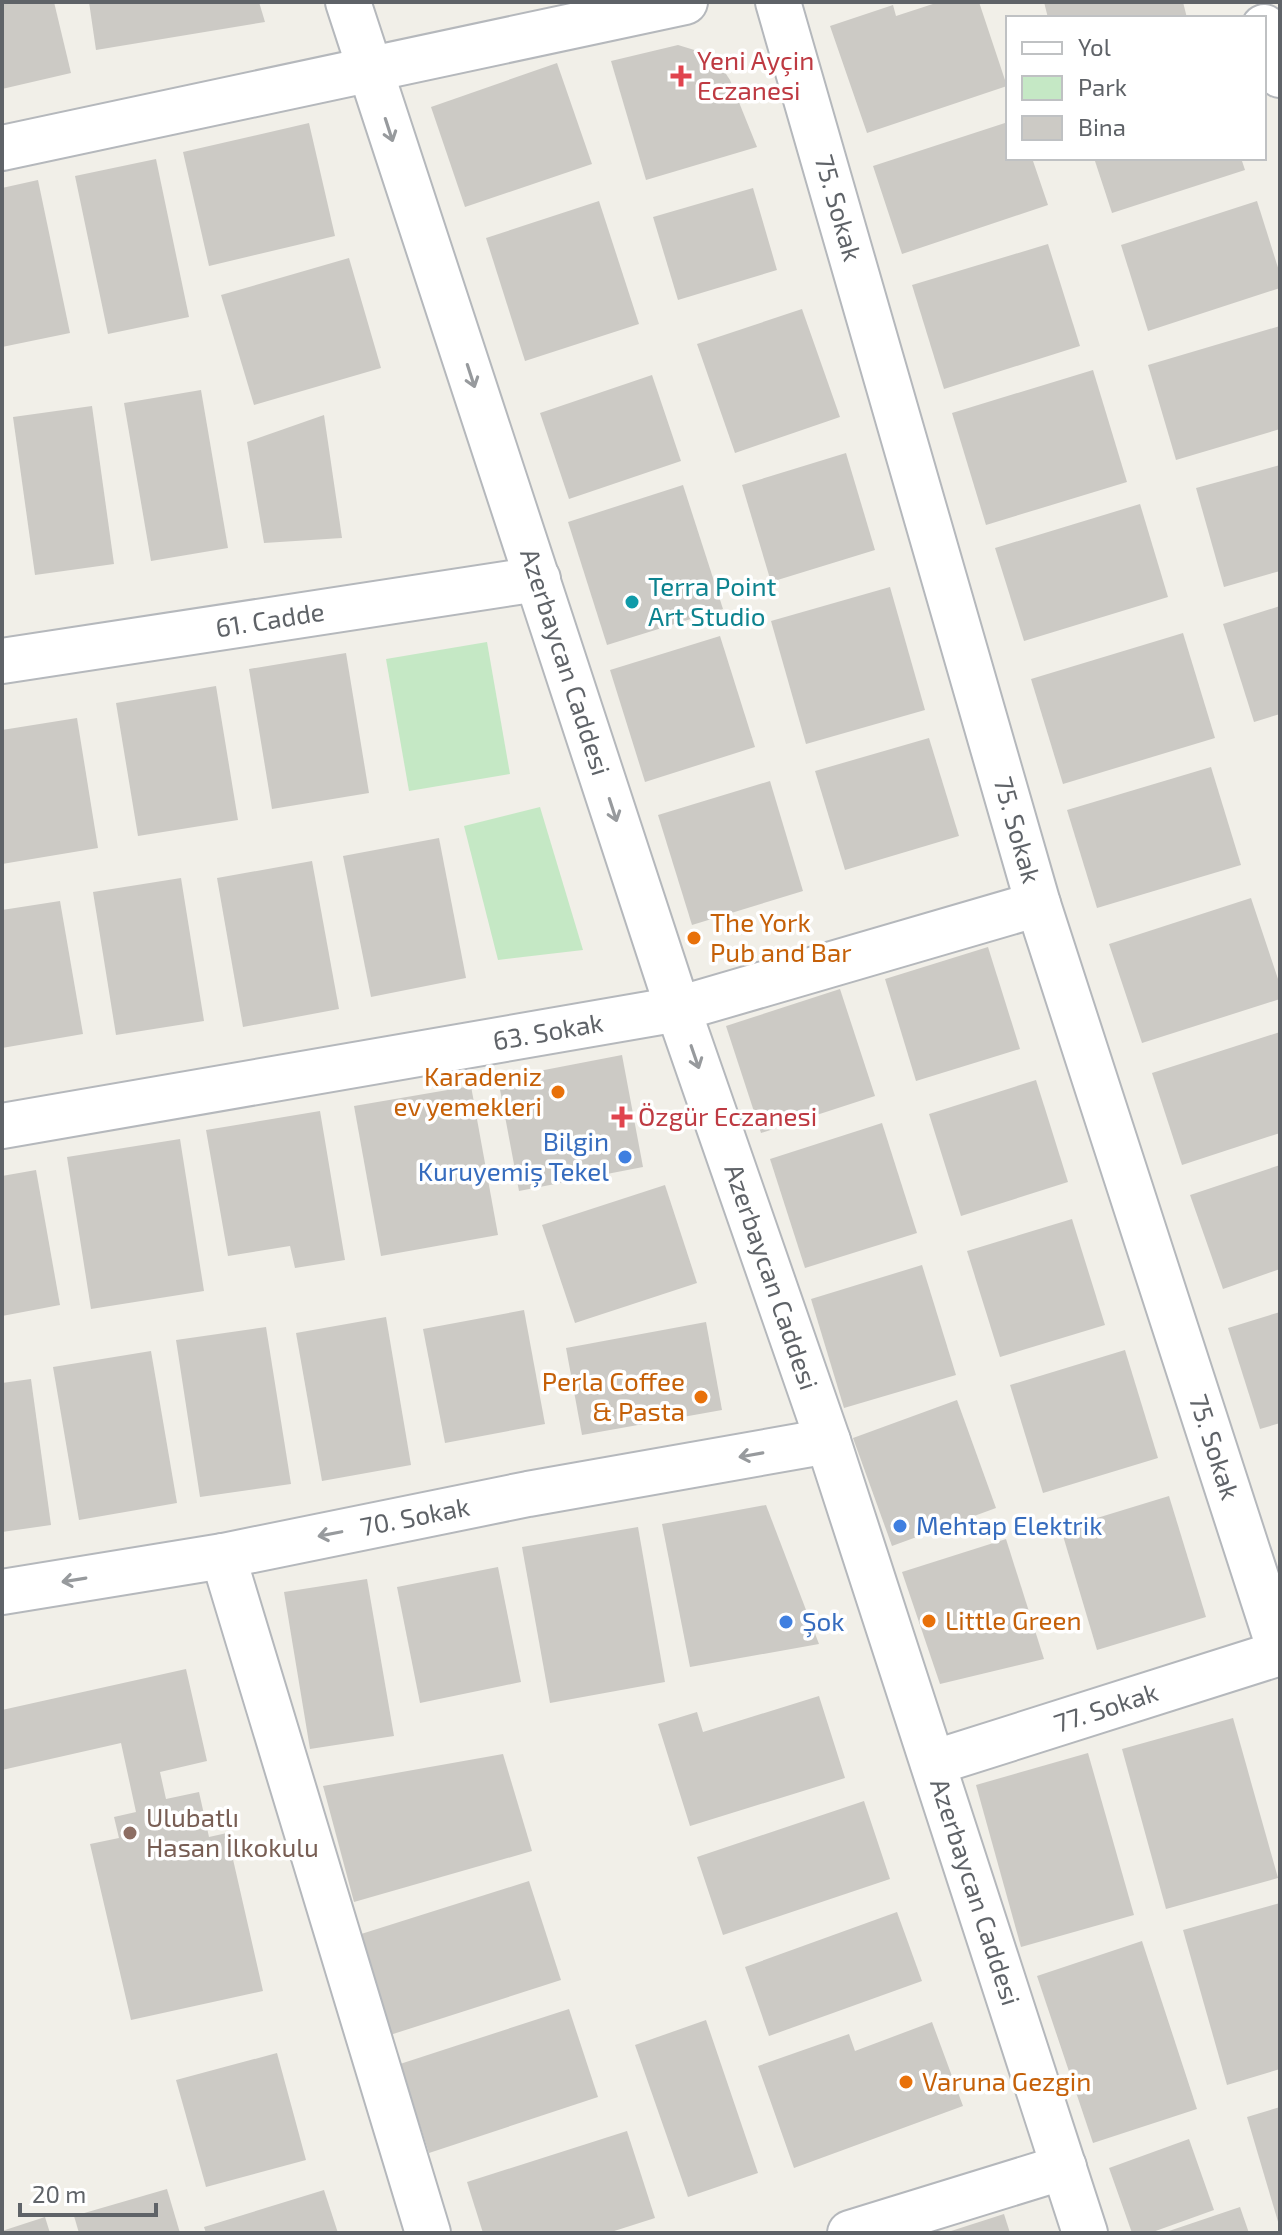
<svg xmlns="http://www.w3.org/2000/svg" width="1282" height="2235" viewBox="0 0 1282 2235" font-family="'Exo 2',sans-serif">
	<rect width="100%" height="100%" fill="#f1efe8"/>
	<g fill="#c5e8c5">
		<path d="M487,642L510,774L409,791L386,659Z"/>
		<path d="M540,807L583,950L498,960L464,826Z"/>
	</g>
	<g fill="#cccac5">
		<path d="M2,2H54L71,73L2,89Z"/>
		<path d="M89,2H259L265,22L96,50Z"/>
		<path d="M939,2H979L1007,86L867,133L830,26L893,5L896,16Z"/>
		<path d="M1044,2H1183L1187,18H1048Z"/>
		<path d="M678,45L714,56L730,80L757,147L646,180L611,61Z"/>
		<path d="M557,63L592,164L465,207L431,107Z"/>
		<path d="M1008,122V158H1032L1048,205L902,254L873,166Z"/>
		<path d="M309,123L335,236L209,266L183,152Z"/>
		<path d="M1094,158H1241L1245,170L1112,213Z"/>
		<path d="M156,159L189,317L108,334L75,176Z"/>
		<path d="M38,180L70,333L2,347V188Z"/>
		<path d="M753,188L777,270L678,300L653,217Z"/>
		<path d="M599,201L639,324L525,361L486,238Z"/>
		<path d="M1257,201L1280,274V288L1148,331L1121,245Z"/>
		<path d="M1048,244L1080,346L944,389L912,285Z"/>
		<path d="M349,258L381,368L254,405L221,295Z"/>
		<path d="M802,309L840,417L735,453L697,344Z"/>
		<path d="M1280,326V429L1176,460L1148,365Z"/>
		<path d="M1093,370L1127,482L986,525L952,413Z"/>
		<path d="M652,375L681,461L569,499L540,413Z"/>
		<path d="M201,390L228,548L151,561L124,403Z"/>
		<path d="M92,406L114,564L35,575L13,417Z"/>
		<path d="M324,415L342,538L264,543L247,442Z"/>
		<path d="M846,453L875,550L771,582L742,485Z"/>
		<path d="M1280,465V571L1224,587L1196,488Z"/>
		<path d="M683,485L723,609L607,645L568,522Z"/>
		<path d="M1140,504L1168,597L1024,641L995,548Z"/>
		<path d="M890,587L925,710L806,744L771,621Z"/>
		<path d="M1280,606V714L1254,722L1223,624Z"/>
		<path d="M1183,633L1215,738L1063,784L1031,679Z"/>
		<path d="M720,636L755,747L645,782L610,670Z"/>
		<path d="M346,653L369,793L272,809L249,669Z"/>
		<path d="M216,686L238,820L138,836L116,703Z"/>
		<path d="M77,718L98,848L2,864V730Z"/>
		<path d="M929,738L959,836L845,870L815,771Z"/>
		<path d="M1211,767L1241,865L1097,908L1067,810Z"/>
		<path d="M770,781L803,891L692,925L658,815Z"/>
		<path d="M439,838L466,978L371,997L343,856Z"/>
		<path d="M312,861L339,1009L243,1027L217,878Z"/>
		<path d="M181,878L204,1021L116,1035L93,892Z"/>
		<path d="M1251,898L1280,985V999L1142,1043L1109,944Z"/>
		<path d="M60,901L83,1034L2,1048V910Z"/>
		<path d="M988,947L1020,1049L916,1081L885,979Z"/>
		<path d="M840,989L875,1096L761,1133L726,1026Z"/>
		<path d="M1280,1032V1133L1182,1165L1152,1073Z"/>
		<path d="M622,1055L643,1167L519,1191L498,1079Z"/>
		<path d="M1036,1080L1068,1182L961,1216L929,1114Z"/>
		<path d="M471,1086L498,1235L381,1256L354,1106Z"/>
		<path d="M320,1111L345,1260L295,1268L290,1246L228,1256L206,1130Z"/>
		<path d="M882,1123L917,1233L805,1268L770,1159Z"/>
		<path d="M180,1139L204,1291L91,1309L67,1157Z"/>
		<path d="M1280,1165V1269L1223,1289L1190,1195Z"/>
		<path d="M36,1170L60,1305L2,1316V1176Z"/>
		<path d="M665,1185L697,1283L575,1323L542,1225Z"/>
		<path d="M1072,1219L1105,1325L1000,1357L967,1251Z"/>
		<path d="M922,1265L956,1375L844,1408L811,1299Z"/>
		<path d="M524,1310L545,1424L445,1443L423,1329Z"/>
		<path d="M1280,1312V1423L1260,1429L1228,1328Z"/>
		<path d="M386,1317L411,1465L322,1481L296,1333Z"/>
		<path d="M706,1322L722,1410L582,1435L566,1348Z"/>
		<path d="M266,1327L291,1484L200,1497L176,1340Z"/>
		<path d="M1125,1350L1158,1458L1043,1493L1010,1385Z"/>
		<path d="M151,1351L177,1503L79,1520L53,1367Z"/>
		<path d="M31,1379L51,1525L2,1532V1383Z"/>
		<path d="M957,1400L996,1508L892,1546L853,1438Z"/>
		<path d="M1169,1496L1206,1617L1097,1650L1061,1529Z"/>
		<path d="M766,1505L819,1644L690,1667L662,1524Z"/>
		<path d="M638,1527L665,1682L550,1703L522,1547Z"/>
		<path d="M1006,1539L1044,1659L940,1684L902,1572Z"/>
		<path d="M498,1567L521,1682L420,1703L397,1587Z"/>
		<path d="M367,1579L394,1736L310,1749L284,1592Z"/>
		<path d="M186,1669L207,1761L160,1772L166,1799L199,1792L209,1837L227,1833L263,1991L131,2020L90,1844L119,1838L114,1817L136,1812L121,1743L2,1770V1710Z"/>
		<path d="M819,1696L845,1778L690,1826L658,1724L697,1712L703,1732Z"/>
		<path d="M1233,1718L1278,1878L1166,1909L1122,1749Z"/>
		<path d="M1088,1753L1134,1915L1021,1947L976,1785Z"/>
		<path d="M503,1754L532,1851L354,1902L323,1786Z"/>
		<path d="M864,1801L890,1879L723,1935L697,1857Z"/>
		<path d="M529,1881L561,1980L390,2035L358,1935Z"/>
		<path d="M1280,1903V2069L1227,2085L1183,1930Z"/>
		<path d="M897,1912L922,1981L769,2036L745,1967Z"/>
		<path d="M1142,1941L1197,2109L1093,2143L1037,1976Z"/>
		<path d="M569,2009L598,2097L429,2153L400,2064Z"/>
		<path d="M706,2020L758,2173L688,2197L635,2045Z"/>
		<path d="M932,2022L963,2106L794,2168L758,2066L849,2034L855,2051Z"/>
		<path d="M277,2053L306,2160L206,2187L176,2080Z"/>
		<path d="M1280,2107V2225H1279L1247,2117Z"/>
		<path d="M627,2131L655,2218L608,2233H483L467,2182Z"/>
		<path d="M1189,2139L1214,2210L1150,2233H1132L1109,2168Z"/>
		<path d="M167,2189L180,2233H79L74,2216Z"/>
		<path d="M324,2190L338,2233H206L204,2227Z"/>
		<path d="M1240,2207L1249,2233H1166V2232Z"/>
		<path d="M1004,2214L1010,2233H948V2232Z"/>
		<path d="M45,2217L50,2233H2V2231Z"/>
	</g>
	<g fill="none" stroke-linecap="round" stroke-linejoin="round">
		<defs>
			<g id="minor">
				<path d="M348,2L678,1009L828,1441L1085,2233"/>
				<path d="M778,2L1038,904L1280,1651"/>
				<path d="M1264,27L1280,75"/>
				<path d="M2,148L685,2"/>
				<path d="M2,661L538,579"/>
				<path d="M2,1126L678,1009L1038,904"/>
				<path d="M223,1556L428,2233"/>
				<path d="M2,1592L223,1556L528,1494L828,1441"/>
				<path d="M933,1763L1280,1653"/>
				<path d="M850,2233L1064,2167"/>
			</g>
		</defs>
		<use href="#minor" stroke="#b5b8bc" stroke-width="48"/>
		<use href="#minor" stroke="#fff" stroke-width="44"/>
	</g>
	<defs><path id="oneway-shaft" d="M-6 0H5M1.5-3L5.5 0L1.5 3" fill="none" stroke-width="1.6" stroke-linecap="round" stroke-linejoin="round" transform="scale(2)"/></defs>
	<g stroke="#979a9d">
		<use href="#oneway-shaft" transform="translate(389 130) rotate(72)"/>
		<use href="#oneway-shaft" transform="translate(471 376) rotate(72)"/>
		<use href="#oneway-shaft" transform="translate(613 810) rotate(72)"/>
		<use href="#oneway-shaft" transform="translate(695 1057) rotate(71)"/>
		<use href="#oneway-shaft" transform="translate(751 1455) rotate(170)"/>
		<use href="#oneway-shaft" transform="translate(330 1534) rotate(169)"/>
		<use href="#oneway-shaft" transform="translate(74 1580) rotate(171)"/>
	</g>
	<g fill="#e0444e" stroke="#fff" stroke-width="3">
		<path d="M677 64h8v8h8v8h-8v8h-8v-8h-8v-8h8z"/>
		<path d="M618 1105h8v8h8v8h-8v8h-8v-8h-8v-8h8z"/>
	</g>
	<circle fill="#0f9aa8" stroke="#fff" stroke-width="3" cx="632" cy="602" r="8"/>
	<g fill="#e8710a" stroke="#fff" stroke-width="3">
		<circle cx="694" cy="938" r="8"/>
		<circle cx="558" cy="1092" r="8"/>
		<circle cx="701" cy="1397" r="8"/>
		<circle cx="929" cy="1621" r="8"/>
		<circle cx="906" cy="2082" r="8"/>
	</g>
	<g fill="#3f7fe0" stroke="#fff" stroke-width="3">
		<circle cx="625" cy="1157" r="8"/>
		<circle cx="900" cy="1526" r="8"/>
		<circle cx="786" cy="1622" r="8"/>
	</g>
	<circle fill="#8d6e63" stroke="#fff" stroke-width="3" cx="130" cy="1833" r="8"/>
	<g text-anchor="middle" stroke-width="7" stroke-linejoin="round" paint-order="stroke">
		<g font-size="26" fill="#be3a42" stroke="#fff" text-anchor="start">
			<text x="697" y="70">Yeni Ayçin<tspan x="697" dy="30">Eczanesi</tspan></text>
			<text x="638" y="1126">Özgür Eczanesi</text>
		</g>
		<g font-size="26" fill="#5f6368" stroke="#fff">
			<text transform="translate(838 208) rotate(74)" y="9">75. Sokak</text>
			<text transform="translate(270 620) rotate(-9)" y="9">61. Cadde</text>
			<text transform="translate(565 662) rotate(72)" y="9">Azerbaycan Caddesi</text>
			<text transform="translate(1017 830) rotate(74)" y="9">75. Sokak</text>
			<text transform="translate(548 1032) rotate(-10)" y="9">63. Sokak</text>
			<text transform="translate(771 1277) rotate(71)" y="9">Azerbaycan Caddesi</text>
			<text transform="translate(1214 1447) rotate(72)" y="9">75. Sokak</text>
			<text transform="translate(415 1517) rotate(-11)" y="9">70. Sokak</text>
			<text transform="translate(1106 1708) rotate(-18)" y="9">77. Sokak</text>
			<text transform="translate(975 1892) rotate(72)" y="9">Azerbaycan Caddesi</text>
		</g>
		<g font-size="26" fill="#0d838f" stroke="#fff" text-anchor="start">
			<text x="648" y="596">Terra Point<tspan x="648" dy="30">Art Studio</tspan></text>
		</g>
		<g font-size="26" fill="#c56008" stroke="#fff" text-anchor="start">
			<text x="710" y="932">The York<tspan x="710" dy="30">Pub and Bar</tspan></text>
			<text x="542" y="1086" text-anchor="end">Karadeniz<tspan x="542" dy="30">ev yemekleri</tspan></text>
			<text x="685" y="1391" text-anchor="end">Perla Coffee<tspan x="685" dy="30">&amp; Pasta</tspan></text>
			<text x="945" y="1630">Little Green</text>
			<text x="922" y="2091">Varuna Gezgin</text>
		</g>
		<g font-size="26" fill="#366cbe" stroke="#fff" text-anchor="start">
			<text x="609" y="1151" text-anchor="end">Bilgin<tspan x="609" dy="30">Kuruyemiş Tekel</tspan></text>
			<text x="916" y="1535">Mehtap Elektrik</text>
			<text x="802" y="1631">Şok</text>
		</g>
		<g font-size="26" fill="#785e54" stroke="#fff" text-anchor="start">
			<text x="146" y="1827">Ulubatlı<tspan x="146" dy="30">Hasan İlkokulu</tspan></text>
		</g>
	</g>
	<rect width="1282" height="2235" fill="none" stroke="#5f6368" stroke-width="8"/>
	<rect x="1006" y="16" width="260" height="144" fill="#ffffff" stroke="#bfc1c3" stroke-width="2"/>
	<rect x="1022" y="42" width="40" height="12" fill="#ffffff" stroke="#bfc1c3" stroke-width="2"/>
	<text x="1078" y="56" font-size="24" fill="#5f6368">Yol</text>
	<rect x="1022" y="76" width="40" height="24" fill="#c5e8c5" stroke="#bfc1c3" stroke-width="2"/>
	<text x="1078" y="96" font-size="24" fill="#5f6368">Park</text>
	<rect x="1022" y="116" width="40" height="24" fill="#cccac5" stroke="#bfc1c3" stroke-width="2"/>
	<text x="1078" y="136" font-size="24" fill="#5f6368">Bina</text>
	<path d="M20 2203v12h136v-12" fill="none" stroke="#5f6368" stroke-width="4"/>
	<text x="32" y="2203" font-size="24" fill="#5f6368" stroke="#ffffff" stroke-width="6" paint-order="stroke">20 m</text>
</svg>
